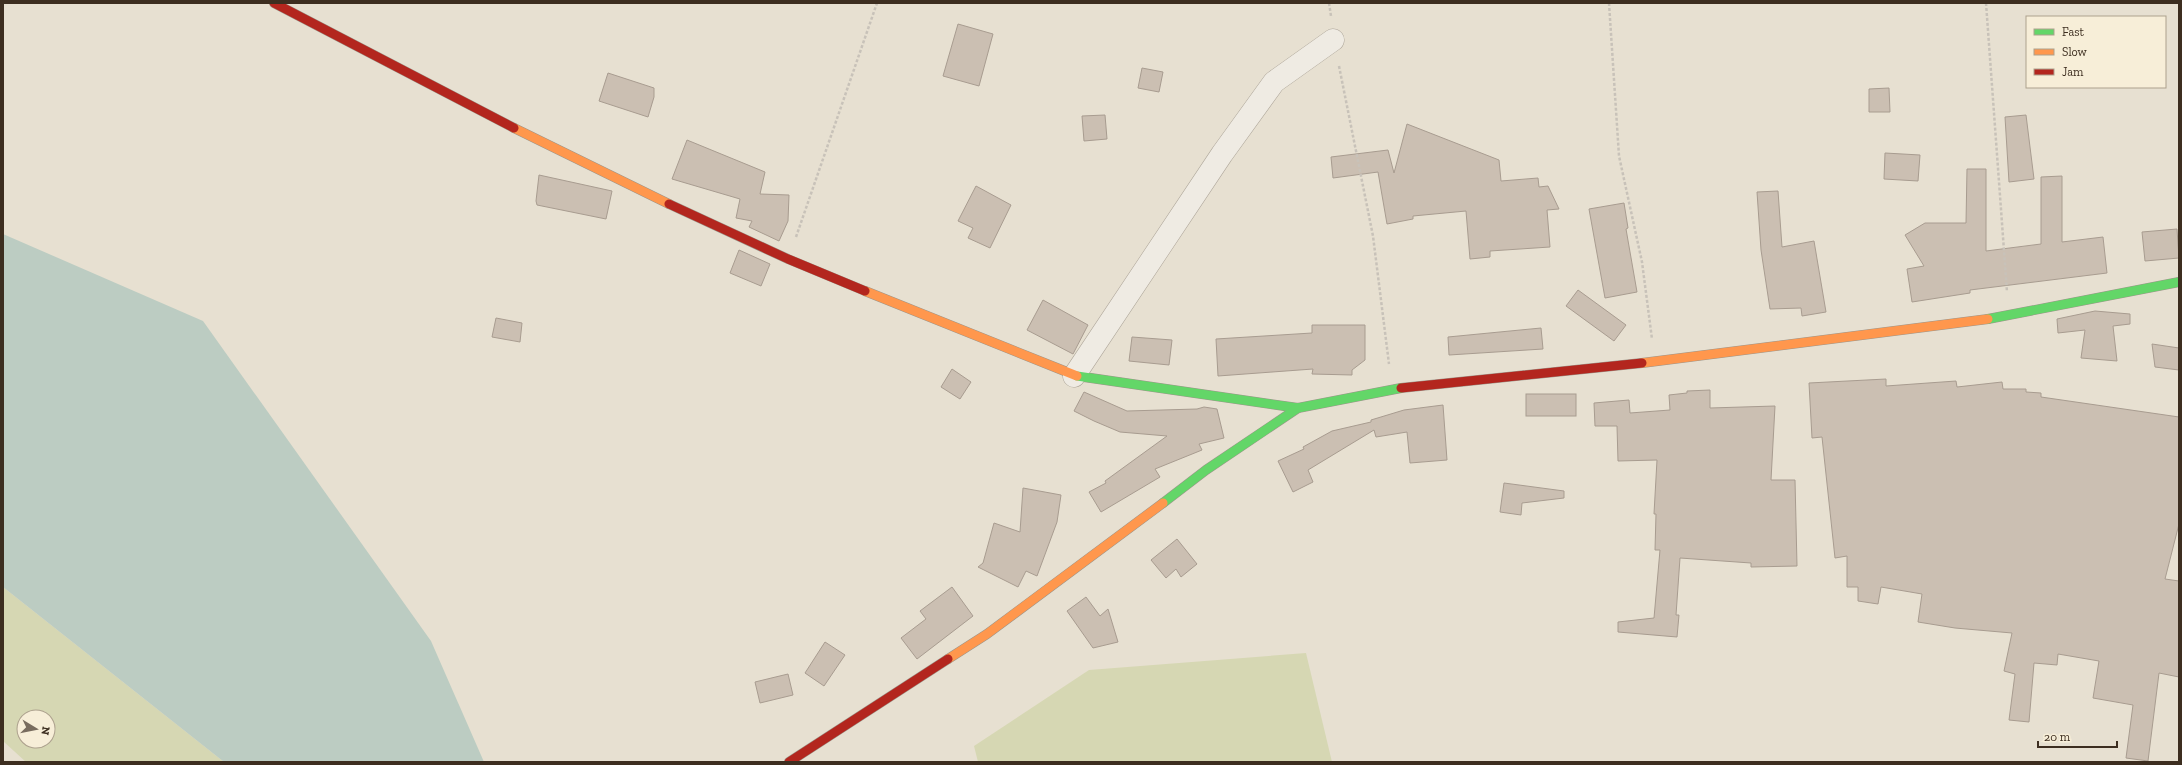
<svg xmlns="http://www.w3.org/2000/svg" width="2182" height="765" viewBox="0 0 2182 765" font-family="'Zilla Slab',serif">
	<rect width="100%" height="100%" fill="#e7e0d1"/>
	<g fill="#d6d7b3" fill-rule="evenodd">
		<path d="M3,587L224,762H26L3,741ZM24,717H48V741H24Z"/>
		<path d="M1306,653L1332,762H978L974,746L1089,670Z"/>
	</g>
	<path fill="#bcccc2" d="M3,234L203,321L431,641L484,762H224L3,587Z"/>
	<g fill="#cbbfb2" stroke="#a89c90">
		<path d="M958,24L993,34L979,86L943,76Z"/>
		<path d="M1142,68L1163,72L1159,92L1138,88Z"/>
		<path d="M608,73L654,88V97L648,117L599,101Z"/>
		<path d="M1889,88L1890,112H1869V89Z"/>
		<path d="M1105,115L1107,139L1084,141L1082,116Z"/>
		<path d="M2026,115L2034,179L2009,182L2005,117Z"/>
		<path d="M1407,124L1499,160L1501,181L1538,178L1539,187L1548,186L1559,209L1547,210L1550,247L1490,251V257L1470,259L1466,211L1413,216V219L1387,224L1378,172L1333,178L1331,157L1388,150L1394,173Z"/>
		<path d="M687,140L765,172L760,194L789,195L788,221L779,241L749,227L752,221L736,218L740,199L672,179Z"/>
		<path d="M1885,153L1920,155L1918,181L1884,179Z"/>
		<path d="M1967,169H1986V251L2041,244V177L2062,176V242L2103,237L2107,273L1970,290V293L1912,302L1907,269L1924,266L1905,235L1925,223H1966Z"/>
		<path d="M539,175L612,191L606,219L537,205L536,201Z"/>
		<path d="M976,186L1011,205L990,248L968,238L973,228L958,221Z"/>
		<path d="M1778,191L1782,247L1814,241L1826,312L1802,316L1801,308L1770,309L1761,250L1757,192Z"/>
		<path d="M1624,203L1628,228L1626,229L1637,292L1605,298L1589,209Z"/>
		<path d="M2177,229L2179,258L2145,261L2142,232Z"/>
		<path d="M739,250L770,264L761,286L730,273Z"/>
		<path d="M1578,290L1626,325L1614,341L1566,306Z"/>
		<path d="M1043,300L1088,325L1073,354L1027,330Z"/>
		<path d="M2095,311L2130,314V324L2113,326L2117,361L2081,358L2085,330L2058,333L2057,319Z"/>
		<path d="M496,318L522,323L520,342L492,337Z"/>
		<path d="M1312,325H1365V360L1352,370V375L1312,374L1313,369L1218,376L1216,339L1312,333Z"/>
		<path d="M1541,328L1543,349L1449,355L1448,337Z"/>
		<path d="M1132,337L1172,340L1169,365L1129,361Z"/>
		<path d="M2152,344L2179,348V370L2155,367Z"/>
		<path d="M952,369L971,382L960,399L941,387Z"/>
		<path d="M1886,379V386L1956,381L1957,387L2002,382L2003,389H2026V392L2041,393V397L2179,417V524L2165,579L2179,581V677L2159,673L2148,761L2126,758L2133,705L2093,698L2099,661L2058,654L2057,665L2034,663L2029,722L2009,720L2015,674L2004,671L2012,633L1955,628L1918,622L1922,594L1881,587L1878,604L1858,601V587H1847V556L1835,558L1822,437L1812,438L1809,383Z"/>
		<path d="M1710,390V408L1775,406L1771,480H1795L1797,566L1751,567V563L1680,558L1676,615H1679L1677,637L1618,632V622L1654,618L1660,550H1655L1656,514H1654L1657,460L1618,461L1617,426H1595L1594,403L1629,400L1630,413L1670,410L1669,395L1687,393V391Z"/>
		<path d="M1084,392L1127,411L1197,409L1204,407L1217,409L1224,438L1199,444L1202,450L1155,469L1160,477L1101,512L1089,492L1106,483L1105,481L1167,436L1120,432L1094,421L1074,411Z"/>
		<rect x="1526" y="394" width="50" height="22"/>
		<path d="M1443,405L1447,460L1410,463L1407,432L1376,437L1374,430L1308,470L1313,482L1293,492L1278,461L1304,449L1303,447L1332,431L1371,422V420L1404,410Z"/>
		<path d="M1504,483L1564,491V498L1522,503L1521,515L1500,512Z"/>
		<path d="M1023,488L1061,495L1057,522L1037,576L1026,571L1018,587L978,567L983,563L994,523L1020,532Z"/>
		<path d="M1177,539L1197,564L1181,577L1176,569L1166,578L1151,560Z"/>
		<path d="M952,587L973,616L917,659L901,638L926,619L920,611Z"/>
		<path d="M1086,597L1100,616L1108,609L1118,642L1093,648L1067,611Z"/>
		<path d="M825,642L845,655L824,686L805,673Z"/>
		<path d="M788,674L793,695L760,703L755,682Z"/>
	</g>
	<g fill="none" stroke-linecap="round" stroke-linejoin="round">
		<defs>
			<path id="street" d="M1074,376L1222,154L1274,82L1333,40"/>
			<g id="fast">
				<path d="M1988,319L2179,282"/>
				<path d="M1077,376L1298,408"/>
				<path d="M1163,503L1206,470L1298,408L1401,388"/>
			</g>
			<g id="slow">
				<path d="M514,128L669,204"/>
				<path d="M865,291L1077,376"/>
				<path d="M1642,363L1988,319"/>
				<path d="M948,659L987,634L1163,503"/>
			</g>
			<g id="jam">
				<path d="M274,3L514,128"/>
				<path d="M669,204L788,259L865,291"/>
				<path d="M1401,388L1642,363"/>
				<path d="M789,762L948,659"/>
			</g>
		</defs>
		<use href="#street" stroke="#ada599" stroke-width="23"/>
		<use href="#fast" stroke="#9c958a" stroke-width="10"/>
		<use href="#slow" stroke="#9c958a" stroke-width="10"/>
		<use href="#jam" stroke="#9c958a" stroke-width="10"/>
		<g stroke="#c8c2b9" stroke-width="2.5" stroke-dasharray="3 2" stroke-linecap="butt">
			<path d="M1329,3L1331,16"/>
			<path d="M1609,3L1619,156L1642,262L1652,339"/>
			<path d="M1986,3L2007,292"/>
			<path d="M1339,66L1373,236L1389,364"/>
			<path d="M796,237L877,3"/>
		</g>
		<use href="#street" stroke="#efebe3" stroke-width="22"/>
		<use href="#fast" stroke="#63d668" stroke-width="9"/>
		<use href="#slow" stroke="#ff974d" stroke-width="9"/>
		<use href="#jam" stroke="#b3261e" stroke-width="9"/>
	</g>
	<rect width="2182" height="765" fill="none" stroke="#3d2e20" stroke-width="8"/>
	<rect x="2026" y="16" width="140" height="72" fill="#f7eed8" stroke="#ada18e"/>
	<rect x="2034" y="29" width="20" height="6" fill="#63d668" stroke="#ada18e"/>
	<text x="2062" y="36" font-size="12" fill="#3d2e20">Fast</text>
	<rect x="2034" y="49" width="20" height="6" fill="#ff974d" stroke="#ada18e"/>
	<text x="2062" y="56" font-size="12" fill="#3d2e20">Slow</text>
	<rect x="2034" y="69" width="20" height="6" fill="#b3261e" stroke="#ada18e"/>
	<text x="2062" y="76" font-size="12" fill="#3d2e20">Jam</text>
	<g transform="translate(36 729) rotate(100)"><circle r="19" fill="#f7eed8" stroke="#ada18e"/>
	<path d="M0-3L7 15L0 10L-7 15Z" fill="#786c5e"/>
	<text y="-6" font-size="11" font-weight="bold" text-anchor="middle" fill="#3d2e20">N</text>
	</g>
	<path d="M2038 741v6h79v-6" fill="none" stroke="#3d2e20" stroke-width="2"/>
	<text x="2044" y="741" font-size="12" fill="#3d2e20" stroke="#f7eed8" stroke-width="3" paint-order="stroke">20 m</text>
</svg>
